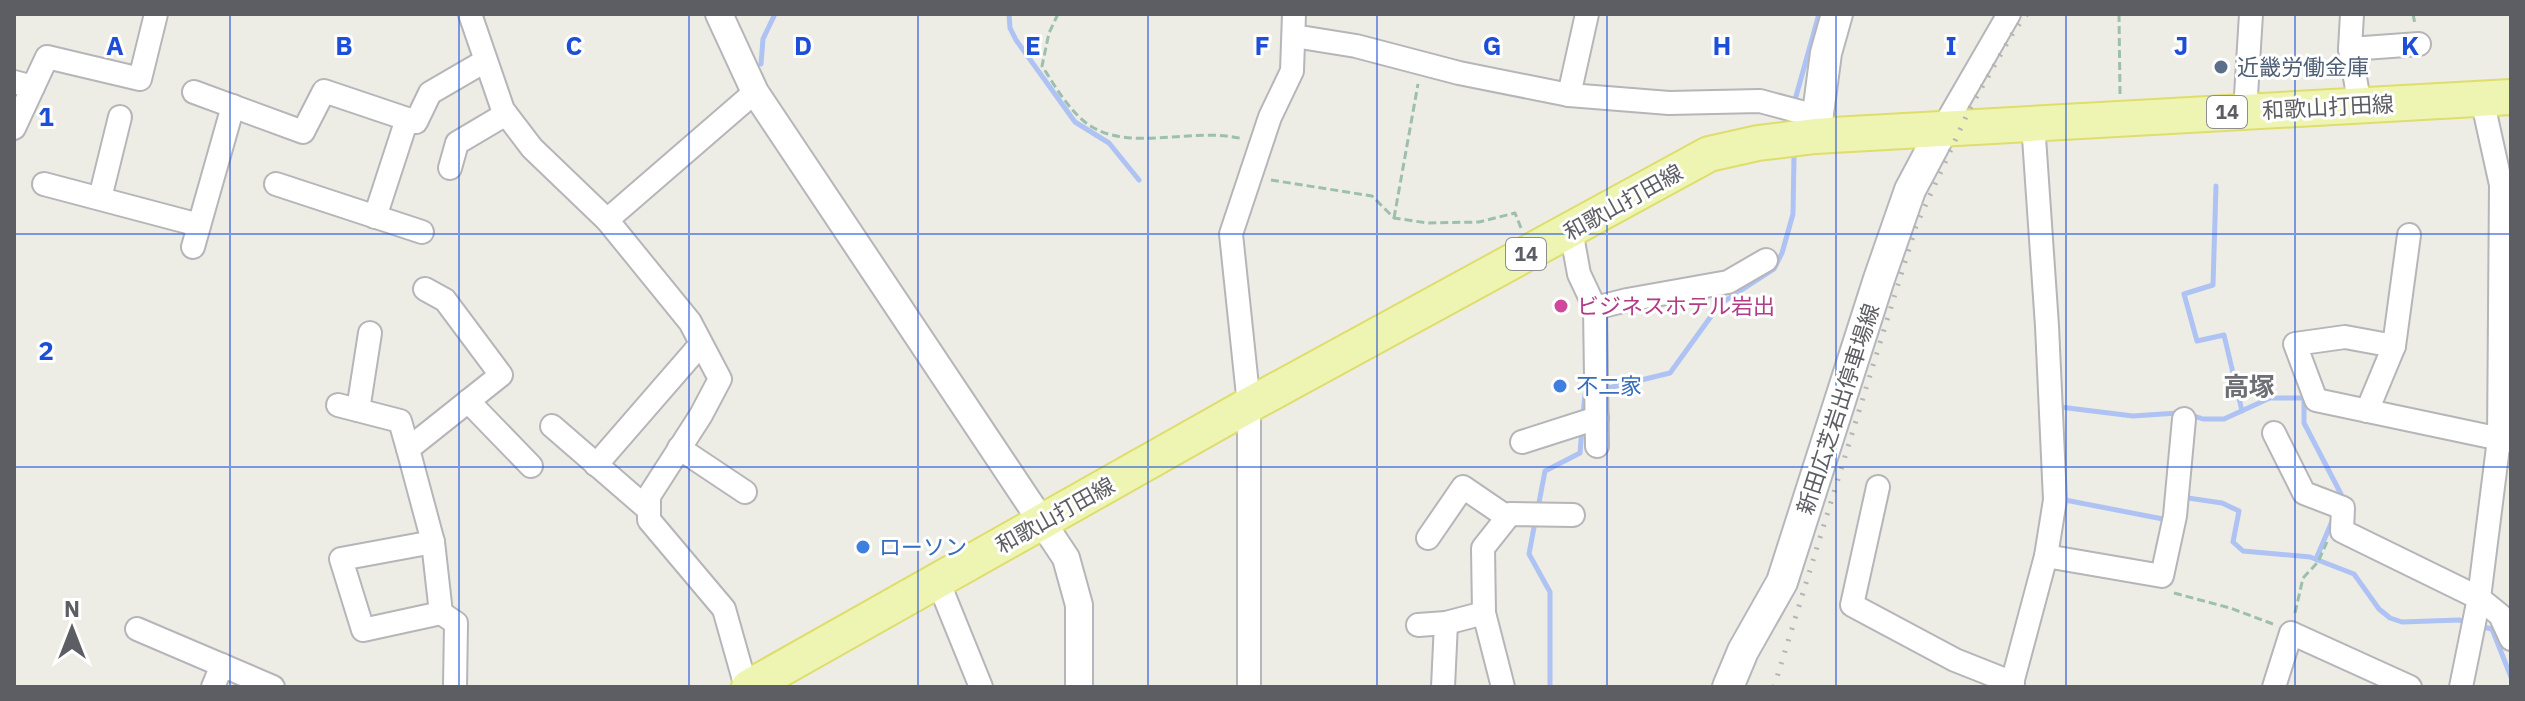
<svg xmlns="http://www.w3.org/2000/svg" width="2525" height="701" viewBox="0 0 2525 701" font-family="'IBM Plex Sans','Noto Sans JP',sans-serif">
	<rect width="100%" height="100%" fill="#edede5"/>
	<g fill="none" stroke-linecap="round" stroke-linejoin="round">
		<g stroke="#aec3f4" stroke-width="5">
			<path d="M1009,14L1010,28L1016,40L1075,122L1109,143L1139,180"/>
			<path d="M761,64L763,39L775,14"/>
			<path d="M1795,100L1819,14"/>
			<path d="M2216,186L2213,285L2184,294L2197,341L2224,335L2242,411"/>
			<path d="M1604,389L1670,373L1720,304L1774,269L1782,253L1793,214L1794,156"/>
			<path d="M2060,407L2133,416L2178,413"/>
			<path d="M1583,414L1585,394L1590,393"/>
			<path d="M2188,414L2203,419H2224L2270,398H2304V423L2341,494L2339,502"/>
			<path d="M2065,500L2163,519L2168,514"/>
			<path d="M2185,500L2188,498L2222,503L2239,511L2233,542L2243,551L2310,557L2354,574L2379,609L2390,618L2402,622L2459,620L2469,623"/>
			<path d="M1538,508L1545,471L1580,453L1582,428"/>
			<path d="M1535,522L1529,554L1550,592V687"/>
			<path d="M2316,559L2333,519"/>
			<path d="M2479,626L2492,629L2511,677"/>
		</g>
		<defs>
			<g id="minor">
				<path d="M470,14L503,110L532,148L607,220L690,322L720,379L701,415L649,496V520L724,609L746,687"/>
				<path d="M2352,14L2350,49L2360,106"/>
				<path d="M1294,36L1356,46L1459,73L1569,95L1669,103L1760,101L1816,116"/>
				<path d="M2350,49L2419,44"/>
				<path d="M14,82L33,87L47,57L140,79L156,14"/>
				<path d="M194,92L303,132L324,91L416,122L430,93L485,61"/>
				<path d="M1569,95L1587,14"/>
				<path d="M2245,112L2251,14"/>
				<path d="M14,128L33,87"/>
				<path d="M1943,128L2009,14"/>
				<path d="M450,168L457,143L506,114"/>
				<path d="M44,184L199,225"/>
				<path d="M276,184L422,232"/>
				<path d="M100,198L120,117"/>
				<path d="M375,217L407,119"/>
				<path d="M607,220L755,92"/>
				<path d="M1571,230L1579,274L1595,308L1597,446"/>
				<path d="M193,247L233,106"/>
				<path d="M425,289L445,300L501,375L408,449L433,542L441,613L456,623L455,687"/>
				<path d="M1595,308L1627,300L1728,282L1766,260"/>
				<path d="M2394,346L2345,337L2295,344L2316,400L2510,441"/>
				<path d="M468,401L531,466"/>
				<path d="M338,405L400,421L408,449"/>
				<path d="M358,410L370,333"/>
				<path d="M2367,411L2394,346L2409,235"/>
				<path d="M552,426L649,510"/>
				<path d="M2274,433L2304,493L2343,508L2342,531L2479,598L2500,615L2511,639"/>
				<path d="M1522,442L1597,418"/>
				<path d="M679,448L745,492"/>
				<path d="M596,465L701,344"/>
				<path d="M1878,487L1852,605L1955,660L2013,683"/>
				<path d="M1428,538L1463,487L1507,517"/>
				<path d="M433,542L341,559L363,630L441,613"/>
				<path d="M2046,556L2162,576L2175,516L2184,419"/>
				<path d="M938,581L981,687"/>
				<path d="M1418,625L1446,623L1484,613"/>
				<path d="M137,629L273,687"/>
				<path d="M213,687L222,665"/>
				<path d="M1249,687V405L1231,234L1270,117L1292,71L1294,14"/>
				<path d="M1443,687L1446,623"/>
				<path d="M1503,687L1484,613L1483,548L1510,514L1573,515"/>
				<path d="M2011,687L2046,556L2055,500L2047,326L2033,123"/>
				<path d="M2274,687L2291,633L2410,687"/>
				<path d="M2461,687L2479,598L2499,439L2501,185L2482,99"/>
			</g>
			<path id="tertiary" d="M719,14L755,92L1066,558L1079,605V687"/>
			<g id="secondary">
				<path d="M1815,136L1826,53L1837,14"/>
				<path d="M1728,687L1743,651L1782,582L1879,279L1910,190L1943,128"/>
			</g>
			<path id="primary" d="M749,687L1249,405L1709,154L1758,143L1815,136L2511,97"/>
		</defs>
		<use href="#minor" stroke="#b5b5ba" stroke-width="26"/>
		<use href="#tertiary" stroke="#b5b5ba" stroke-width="30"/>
		<use href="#secondary" stroke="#b6b7bd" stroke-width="34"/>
		<use href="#primary" stroke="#dfdd6b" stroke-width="38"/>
		<g stroke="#9dbfaf" stroke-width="3" stroke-dasharray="8 4" stroke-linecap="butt">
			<path d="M1058,14L1049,33L1042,66C1055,86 1069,111 1089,125C1130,153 1195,126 1243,139"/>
			<path d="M2119,14L2120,94"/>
			<path d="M2413,14L2415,24"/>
			<path d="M1271,180L1372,196L1394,218L1427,223L1479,222L1515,213L1521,228"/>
			<path d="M1394,218L1418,84"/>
			<path d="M2174,593L2230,608L2273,624"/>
			<path d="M2295,613L2303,578L2318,562L2327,542"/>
		</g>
		<use href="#minor" stroke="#fff" stroke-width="22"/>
		<use href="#tertiary" stroke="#fff" stroke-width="26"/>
		<use href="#secondary" stroke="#fff" stroke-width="30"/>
		<use href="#primary" stroke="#eef5b2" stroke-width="34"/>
		<path stroke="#b4b5b5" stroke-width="5" stroke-dasharray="2 10" stroke-linecap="butt" d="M1774,687L1916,226L1969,110L2014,31L2027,14"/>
	</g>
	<path fill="none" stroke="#1d4ed8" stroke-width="2" stroke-opacity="0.55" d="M230,14V687M459,14V687M689,14V687M918,14V687M1148,14V687M1377,14V687M1607,14V687M1836,14V687M2066,14V687M2295,14V687M14,234H2511M14,467H2511"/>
	<circle fill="#5c6f8a" stroke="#fff" stroke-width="3" cx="2221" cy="67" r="8"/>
	<circle fill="#d1479c" stroke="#fff" stroke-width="3" cx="1561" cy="306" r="8"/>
	<g fill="#3f7fe0" stroke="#fff" stroke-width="3">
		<circle cx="1560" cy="386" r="8"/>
		<circle cx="863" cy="547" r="8"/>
	</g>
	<g text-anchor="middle" stroke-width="6" stroke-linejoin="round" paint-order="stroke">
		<g fill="#fff" stroke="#8e8e92" stroke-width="2">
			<rect x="2207" y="96" width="40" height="32" rx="6"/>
			<rect x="1506" y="238" width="40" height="32" rx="6"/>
		</g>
		<g font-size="20" font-weight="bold" fill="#5d5e63">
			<text x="2227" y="119">14</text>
			<text x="1526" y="261">14</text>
		</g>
		<g font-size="22" fill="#4e5e75" stroke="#fff" text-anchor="start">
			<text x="2237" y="75">近畿労働金庫</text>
		</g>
		<g font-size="22" fill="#5d5e63" stroke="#fff">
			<text transform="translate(2328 107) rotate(-3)" y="8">和歌山打田線</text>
			<text transform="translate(1623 202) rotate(-29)" y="8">和歌山打田線</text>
			<text transform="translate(1838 409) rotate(-72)" y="8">新田広芝岩出停車場線</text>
			<text transform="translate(1055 515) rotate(-29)" y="8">和歌山打田線</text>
		</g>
		<g font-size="22" fill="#b23c85" stroke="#fff" text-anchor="start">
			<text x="1577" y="314">ビジネスホテル岩出</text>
		</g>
		<g font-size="22" fill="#366cbe" stroke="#fff" text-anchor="start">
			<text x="1576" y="394">不二家</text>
			<text x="879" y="555">ローソン</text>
		</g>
		<g font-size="26" font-weight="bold" fill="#6e6f75" stroke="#fff">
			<text x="2249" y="396">高塚</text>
		</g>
	</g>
	<g font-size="26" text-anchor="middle" font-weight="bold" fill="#1d4ed8" stroke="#fff" stroke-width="6" stroke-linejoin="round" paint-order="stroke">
		<text x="115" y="55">A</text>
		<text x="344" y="55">B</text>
		<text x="574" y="55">C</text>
		<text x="803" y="55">D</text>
		<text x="1033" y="55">E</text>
		<text x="1262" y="55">F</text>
		<text x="1492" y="55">G</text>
		<text x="1722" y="55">H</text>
		<text x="1951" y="55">I</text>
		<text x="2181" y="55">J</text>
		<text x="2410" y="55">K</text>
		<text x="46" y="126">1</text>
		<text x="46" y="360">2</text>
	</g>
	<rect width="2525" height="701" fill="none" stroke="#5d5e63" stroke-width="32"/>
	<g transform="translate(72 629)" stroke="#ffffff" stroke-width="6" paint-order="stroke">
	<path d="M0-6L14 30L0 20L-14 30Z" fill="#5d5e63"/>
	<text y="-12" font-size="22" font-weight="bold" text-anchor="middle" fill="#5d5e63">N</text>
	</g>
</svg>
